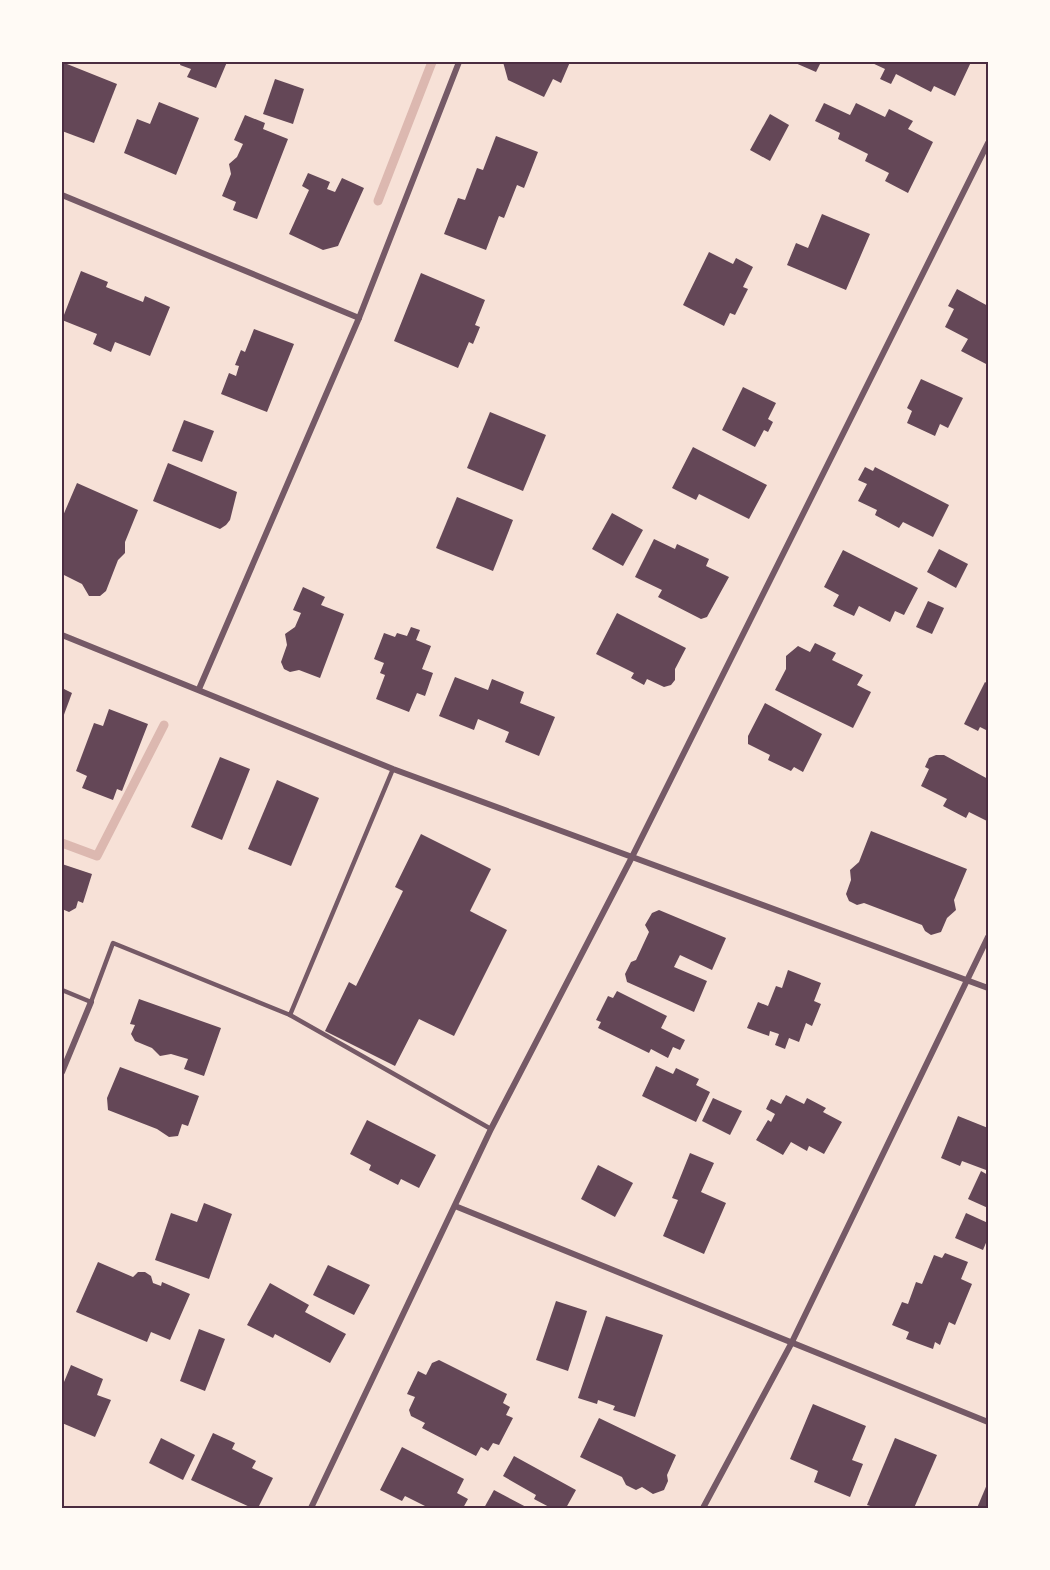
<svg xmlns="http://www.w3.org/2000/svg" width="1050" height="1570" viewBox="0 0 1050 1570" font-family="Manrope,sans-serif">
	<rect width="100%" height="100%" fill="#f7e1d7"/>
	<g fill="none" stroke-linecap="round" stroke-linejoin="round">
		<g stroke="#dcb8b0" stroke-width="9">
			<path d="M378,201L432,62"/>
			<path d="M62,843L97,856L164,725"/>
		</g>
	</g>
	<g fill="#644757">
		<path d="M62,62L117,84L94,143L62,131Z"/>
		<path d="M181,62H227L216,88L187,77L191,69L180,65Z"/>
		<path d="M503,62H570L561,83L553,79L544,97L508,80Z"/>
		<path d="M793,62H821L816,72Z"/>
		<path d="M870,62H971L955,96L934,86L931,92L896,74L891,84L880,79L885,69Z"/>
		<path d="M275,79L304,89L293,124L263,114Z"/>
		<path d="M159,102L199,118L176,175L124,153L137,119L150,124Z"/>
		<path d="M824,103L850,115L856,103L885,117L889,109L913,121L908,129L933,142L908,193L885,181L889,173L865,161L868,154L838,139L840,133L815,121Z"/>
		<path d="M770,114L789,125L770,161L750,150Z"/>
		<path d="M245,115L265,123L263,129L288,139L257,219L233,210L236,202L222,196L231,174L229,164L237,157L243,144L234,140Z"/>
		<path d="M496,136L538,152L524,188L517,185L504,218L499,216L486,250L444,234L458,198L465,200L477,168L483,170Z"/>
		<path d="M308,173L330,182L327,189L335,192L342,178L364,188L338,246L323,250L289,234L309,190L302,186Z"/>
		<path d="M822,214L870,234L846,290L787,265L796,243L808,248Z"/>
		<path d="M709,252L733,264L736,258L753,267L743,287L748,289L735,315L730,313L724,326L683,305Z"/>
		<path d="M81,271L108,282L106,287L143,302L145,296L170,307L150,356L115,342L111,352L93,344L97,334L62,320Z"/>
		<path d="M421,273L485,300L475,325L480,327L473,344L469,342L458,368L394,341Z"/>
		<path d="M957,289L988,306V365L961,351L968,339L945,327L954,309L948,306Z"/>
		<path d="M254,329L294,344L267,412L221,394L229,373L236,376L239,366L235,365L241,350L245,352Z"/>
		<path d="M921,379L963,398L948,428L940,424L935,436L907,423L912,411L907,408Z"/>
		<path d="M743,387L776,403L768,419L773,422L768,432L764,430L755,447L722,430Z"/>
		<path d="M490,412L546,435L523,491L467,468Z"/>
		<path d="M184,420L214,431L202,462L172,451Z"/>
		<path d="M693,447L767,485L749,519L699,494L696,500L672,488Z"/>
		<path d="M168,463L237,492L230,520L226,525L220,529L153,501Z"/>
		<path d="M865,467L873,471L875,467L949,505L933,537L903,522L899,528L875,515L877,510L858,501L867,484L858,480Z"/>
		<path d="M77,483L138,510L125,542V553L118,560L106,591L100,596H89L82,584L64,575L62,578V518Z"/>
		<path d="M457,497L513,520L493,571L436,548Z"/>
		<path d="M612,513L643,530L623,566L592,549Z"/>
		<path d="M654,539L675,549L677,544L709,559L706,566L729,577L707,617L701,619L658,597L662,590L635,577Z"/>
		<path d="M939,549L968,564L956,588L927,572Z"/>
		<path d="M843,550L918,588L904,615L895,611L890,622L859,606L854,616L833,606L839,595L824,587Z"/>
		<path d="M303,587L325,597L321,605L344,614L320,678L299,670L290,672L284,669L281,662L287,645L285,634L295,627L301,613L293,610Z"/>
		<path d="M928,601L944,608L932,634L916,627Z"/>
		<path d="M617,613L686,648L675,669V680L671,685L664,687L647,679L644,685L631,678L634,673L596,654Z"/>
		<path d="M411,627L420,630L416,640L431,646L422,669L433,673L425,696L417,693L409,712L376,699L385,675L380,673L384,663L374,659L384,633L395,637L397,633L407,636Z"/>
		<path d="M815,643L836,653L832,660L863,675L857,685L871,692L853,728L775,690L786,669V656L798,646L810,652Z"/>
		<path d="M455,677L488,690L492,679L524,692L520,703L555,717L539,756L505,742L509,732L478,719L474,730L439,716Z"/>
		<path d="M985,682L988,684V731L980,727L978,731L964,724Z"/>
		<path d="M62,688L72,693L62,720Z"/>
		<path d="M765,703L822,734L803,772L794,767L791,771L768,760L770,755L748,744V736Z"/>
		<path d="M109,709L148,724L122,791L117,789L113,800L82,788L87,776L76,771L94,723L103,726Z"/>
		<path d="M936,755H944L988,779L987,821L969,812L966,818L943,806L947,799L921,786L929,769L925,767L929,758Z"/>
		<path d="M220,757L250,769L222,840L191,827Z"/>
		<path d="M277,780L319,798L291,866L248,849Z"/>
		<path d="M871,831L967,869L954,900L956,910L947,918L941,932L931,935L925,931L922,925L864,903L857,905L849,901L846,894L851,880L850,870L859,862Z"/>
		<path d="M421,834L491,869L470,911L507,930L454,1036L419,1019L395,1066L325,1031L349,982L356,986L403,891L395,887Z"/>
		<path d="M62,864L92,874L83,903L78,901L76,908L69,912L62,909Z"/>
		<path d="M659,910L726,938L712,970L680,955L674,967L707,981L694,1012L627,982L625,974L631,962L636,960L649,932L645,925L652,913Z"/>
		<path d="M788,970L821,983L814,1001L821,1004L812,1026L806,1023L799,1042L789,1038L785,1049L775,1045L779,1034L770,1031L769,1036L747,1028L758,1002L768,1006L776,986L782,988Z"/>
		<path d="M617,991L667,1016L661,1028L685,1040L680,1050L673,1047L668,1058L651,1049L649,1053L598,1028L601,1022L596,1020L608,996L613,998Z"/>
		<path d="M139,999L221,1028L204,1076L184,1069L188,1059L171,1054L160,1056L152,1048L135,1041L131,1034L135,1025L130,1024Z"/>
		<path d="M656,1066L673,1074L676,1068L699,1079L696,1085L710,1092L696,1122L642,1096Z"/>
		<path d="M120,1067L199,1096L188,1126L182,1124L178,1136L169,1137L157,1129L108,1110L107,1098Z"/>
		<path d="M786,1095L804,1104L807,1098L826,1108L823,1112L842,1122L824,1154L809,1146L807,1151L791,1142L783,1155L756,1140L768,1120L771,1122L775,1114L766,1109L771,1099L781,1104Z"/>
		<path d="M713,1098L742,1111L730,1135L702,1121Z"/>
		<path d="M958,1116L988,1128V1166L986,1170L962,1161L960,1166L941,1158Z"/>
		<path d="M367,1120L436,1155L419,1188L401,1179L398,1185L369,1170L371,1165L350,1154Z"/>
		<path d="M690,1153L714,1163L701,1192L726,1203L704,1254L663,1236L678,1200L672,1198Z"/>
		<path d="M598,1165L633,1183L615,1217L581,1199Z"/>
		<path d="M981,1171L988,1175V1208L968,1199Z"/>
		<path d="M204,1203L232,1214L209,1279L155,1260L171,1213L197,1222Z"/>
		<path d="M966,1213L988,1223V1238L983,1250L955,1238Z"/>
		<path d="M945,1253L968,1262L961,1279L972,1284L955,1325L949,1322L940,1345L935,1342L933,1349L906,1339L909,1332L892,1325L902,1302L908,1304L916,1282L922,1284L934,1255L942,1258Z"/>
		<path d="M98,1262L133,1277L138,1272H145L151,1276L153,1283L161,1286L162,1282L190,1294L170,1340L151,1332L147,1342L76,1312Z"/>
		<path d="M328,1265L370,1285L354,1315L313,1295Z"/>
		<path d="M270,1283L309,1305L305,1312L346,1334L330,1363L275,1334L273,1338L247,1325Z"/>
		<path d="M556,1301L587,1311L568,1371L536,1360Z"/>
		<path d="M606,1316L663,1335L635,1417L613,1410L615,1406L598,1400L597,1404L578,1398Z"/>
		<path d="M199,1329L225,1339L205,1391L180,1381Z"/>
		<path d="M439,1360L507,1394L503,1403L510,1407L506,1415L513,1418L499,1445L493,1443L488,1451L481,1447L476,1456L422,1428L425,1423L411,1416L409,1410L415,1397L407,1394L418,1371L426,1375L432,1363Z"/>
		<path d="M71,1365L103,1379L97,1395L111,1400L95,1437L62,1423V1381L64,1382Z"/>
		<path d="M813,1404L866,1426L852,1460L863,1464L850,1497L814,1482L818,1471L790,1459Z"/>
		<path d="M599,1418L676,1455L667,1475L668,1481L664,1490L653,1494L642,1487L636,1490L626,1485L622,1477L580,1457Z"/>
		<path d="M213,1433L235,1443L232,1449L256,1461L252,1468L273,1478L258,1508H252L191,1480Z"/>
		<path d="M161,1438L195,1455L183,1480L149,1463Z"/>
		<path d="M895,1438L937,1455L914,1508H877L867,1505Z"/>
		<path d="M402,1447L464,1479L457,1493L468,1499L463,1508H429L405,1496L402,1501L380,1490Z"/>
		<path d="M514,1456L576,1490L566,1508H551L534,1499L536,1495L503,1476Z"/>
		<path d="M988,1482V1508H977Z"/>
		<path d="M494,1490L528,1508H484Z"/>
	</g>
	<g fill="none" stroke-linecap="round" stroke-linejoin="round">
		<g stroke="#755966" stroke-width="4.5">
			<path d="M62,990L91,1002L113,943L290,1015L393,769"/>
			<path d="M290,1015L491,1129"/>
		</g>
		<g stroke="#755966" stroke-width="6">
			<path d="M62,195L359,318"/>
			<path d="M62,635L393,769L988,988"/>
			<path d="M199,689L359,318L459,62"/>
			<path d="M62,1072L91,1002"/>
			<path d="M455,1206L988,1422"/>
			<path d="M311,1508L491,1129L631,859L988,143"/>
			<path d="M703,1508L791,1344L988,937"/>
		</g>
	</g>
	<rect width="1050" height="1570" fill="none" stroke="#fffaf5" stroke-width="126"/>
	<rect x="63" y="63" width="924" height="1444" fill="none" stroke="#4a2c40" stroke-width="2"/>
</svg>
